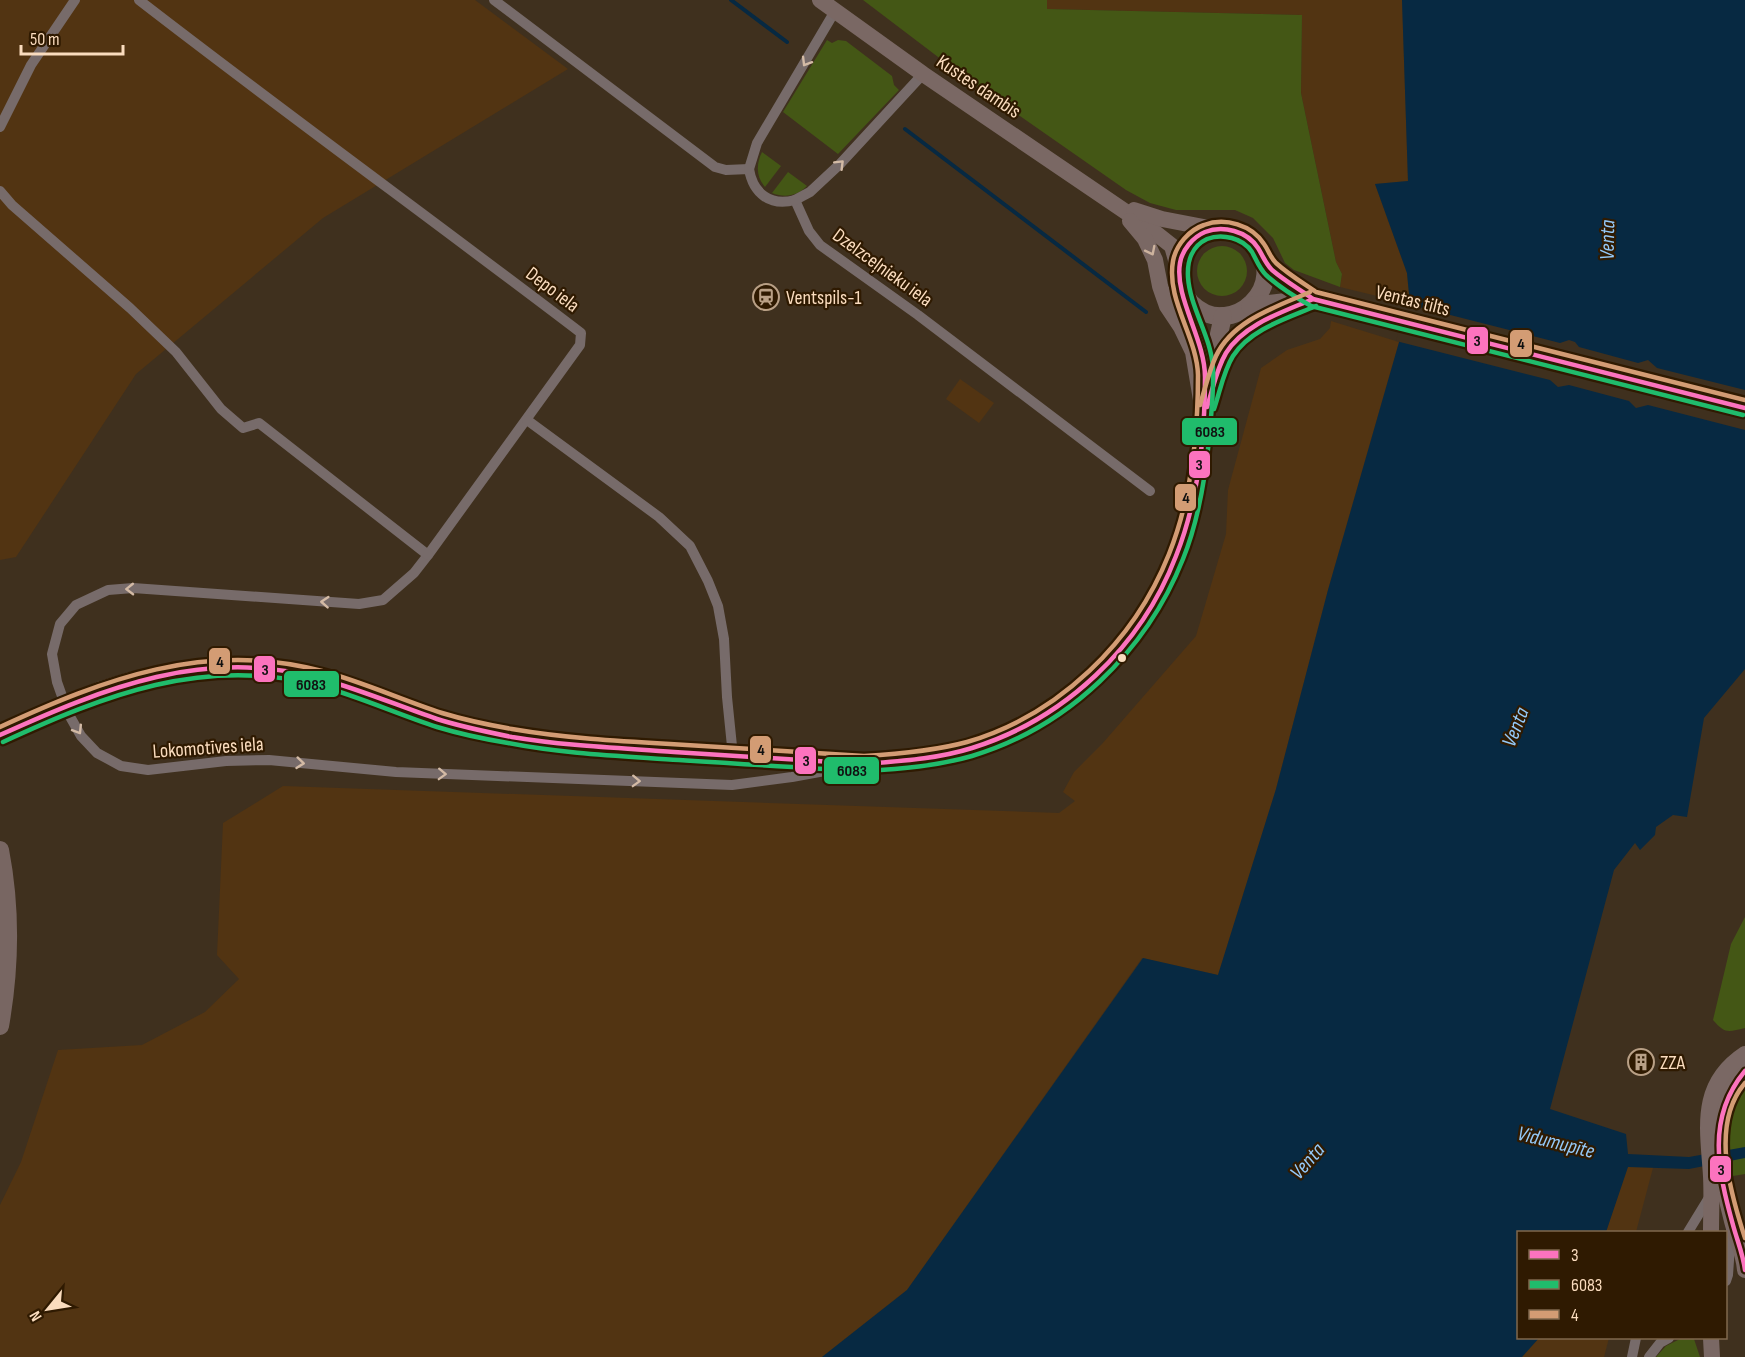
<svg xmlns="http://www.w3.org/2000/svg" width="1745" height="1357" viewBox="0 0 1745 1357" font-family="'Sofia Sans Condensed',sans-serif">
	<rect width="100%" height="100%" fill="#3f301e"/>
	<g fill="#523412">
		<path d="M0,0H475L568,69L323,218L136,374L16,557L0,560Z"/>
		<path d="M1047,0H1402L1408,181L1375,184L1407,273L1410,304L1340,287L1342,274L1336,262L1301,93L1302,15L1047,9Z"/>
		<path d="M1331,321L1399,342L1328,590L1276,789L1218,975L1142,958L907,1290L822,1357H0V1205L21,1162L58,1050L142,1045L205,1012L239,979L217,955L223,823L283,786L1059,813L1075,801L1063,792L1074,772L1102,744L1196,636L1226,534L1228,490L1261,368L1287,350L1320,339L1330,328Z"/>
		<path d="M960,379L994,403L979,423L946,399Z"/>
		<path d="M1654,1164L1636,1232H1606L1628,1165Z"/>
		<path d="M1539,1338H1609L1604,1357H1522Z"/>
	</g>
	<g fill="#445715">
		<path d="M863,0H1047V9L1302,15L1301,93L1336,262L1342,274L1340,287L1294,270L1285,263L1273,238L1253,218L1235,210H1176L1150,203L1126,190L971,82Z"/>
		<path d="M827,40L832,43L838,40L846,41L892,76L894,85L899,90L838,154L783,112Z"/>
		<path d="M762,152L781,166L765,187C756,177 756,164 762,152Z"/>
		<path d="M788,172L807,186C797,196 785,198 772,193Z"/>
		<circle cx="1222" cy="271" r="25"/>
		<path d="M1745,917V1028C1728,1032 1725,1034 1713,1020L1731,944Z"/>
		<path d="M1745,1084V1174L1733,1176C1730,1143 1722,1111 1745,1084Z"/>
		<path d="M1682,1338L1694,1339L1700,1357H1656L1666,1346Z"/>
	</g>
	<path fill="#072942" d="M1402,0H1745V669L1704,718L1687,817L1673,815L1656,827L1655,835L1640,850L1635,843L1614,870L1550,1109L1626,1134L1628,1154L1689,1157L1745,1147V1158L1689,1169L1628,1167L1606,1232H1518V1338H1539L1522,1357H822L907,1290L1143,958L1218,975L1276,789L1328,590L1410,304L1407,273L1375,184L1408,181Z"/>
	<path fill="#3f301e" d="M1407,304L1560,343L1569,340L1575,342L1579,347L1638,363L1648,360L1657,368L1745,390V430L1648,405L1636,408L1629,401L1569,385L1558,387L1550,380L1396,341Z"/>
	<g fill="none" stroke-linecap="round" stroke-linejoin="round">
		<g stroke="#072942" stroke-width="4">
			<path d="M731,0L787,42"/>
			<path d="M905,129L1146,312"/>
		</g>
		<g stroke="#776b6a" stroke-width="10">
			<path d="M139,0C285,113 434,221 581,333L580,345L428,555L414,573L383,600L359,604L133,588L108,590L76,605L60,624L52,654L57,682L68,713L81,736L97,753L121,766L148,770L226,761L269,760L396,772L732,785L792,777L841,768"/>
			<path d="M494,0L715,167L726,170L749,169C753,193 770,207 795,200L809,231L820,245L918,315L1150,491"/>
			<path d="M0,127L31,65L75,0"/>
			<path d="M749,169L757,143L835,11"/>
			<path d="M0,191L12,205L130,308L176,352L221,409L243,428L259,423L428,555"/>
			<path d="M795,200L810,192L840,164L923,74"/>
			<path d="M527,420L659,517L690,546L708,581L718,606L724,639L727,697L733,756"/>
			<path d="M1688,1232L1710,1196"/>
			<path d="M1726,1281L1728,1275L1731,1231"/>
			<path d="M1632,1357L1636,1338"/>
			<path d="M1649,1357L1660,1343L1669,1338"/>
		</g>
		<g stroke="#7a6864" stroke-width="16">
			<path d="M820,0L923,74L1148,227L1172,246L1178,267"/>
			<path d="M1134,210L1162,219L1214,229"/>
			<path d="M1130,221L1145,239L1155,260L1160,286L1167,306L1181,327L1193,352L1203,412"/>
			<path d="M1745,1071C1704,1109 1720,1173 1732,1221C1736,1237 1744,1254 1745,1270"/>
			<path d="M1711,1232C1711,1214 1712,1195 1711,1176C1708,1128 1698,1085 1745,1054"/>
			<path d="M1711,1338L1712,1357"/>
		</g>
		<g stroke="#786662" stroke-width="18">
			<path d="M1265,263L1313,299"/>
			<path d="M1181,287C1184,292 1187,299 1191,303C1231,343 1293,283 1252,242C1243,232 1232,230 1219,229C1208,229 1198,235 1191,243C1185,249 1180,257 1179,266C1176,285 1189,306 1195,323C1201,339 1205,355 1205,372"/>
			<path d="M1250,306L1313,299L1336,304L1745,408"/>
			<path d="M1219,373C1222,364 1225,354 1231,346C1245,327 1275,316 1297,306"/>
			<path d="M101,690L130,681L185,670L245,667L281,670L324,680L473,729L544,742L864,764C905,761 946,758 985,744C1083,709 1158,626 1186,526C1196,491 1199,454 1204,418C1209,384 1215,350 1223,316"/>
			<path d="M0,735L37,717"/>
			<path d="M0,850C11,907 10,969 0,1026"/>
		</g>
		<path stroke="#786662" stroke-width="18" d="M37,717L101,690"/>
		<defs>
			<g id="bus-1">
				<path d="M1207,407C1213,389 1216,370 1226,353C1244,324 1283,312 1313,299"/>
				<path d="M0,735C104,688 206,646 322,679C361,690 399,706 437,719C462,727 487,732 512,737C566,746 620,748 674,752C738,756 801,760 864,764C900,761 937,759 972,748C1065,719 1141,647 1176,556C1198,501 1205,436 1205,377C1205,339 1174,297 1180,263C1182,250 1193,237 1205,232C1223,225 1247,231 1258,248C1263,256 1265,263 1272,270C1285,281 1299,289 1313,299L1745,408"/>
				<path d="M1745,1071C1706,1118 1718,1171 1733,1225C1737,1240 1743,1254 1745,1270"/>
			</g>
			<g id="bus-2">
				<path d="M1214,409C1220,392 1223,372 1233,356C1250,329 1288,318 1316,306"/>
				<path d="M3,742C105,695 203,656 317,685C358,696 397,714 437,727C460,734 484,739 508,743C564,754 622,756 679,760C741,764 803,768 865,771C901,769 937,766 972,756C1068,727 1146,652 1183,559C1198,522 1205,480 1209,440C1211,416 1214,392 1213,368C1211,336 1190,308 1188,277C1187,261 1192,246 1207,239C1222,233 1243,238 1252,252C1257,261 1259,268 1266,275C1279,287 1295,297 1311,306L1743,415"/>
			</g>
			<g id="bus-3">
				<path d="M1200,405C1205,389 1209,371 1216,356C1233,320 1276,307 1310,292"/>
				<path d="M0,727C104,679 206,640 322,671C363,682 402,700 442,713C465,720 489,725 512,729C564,738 617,741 670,744C735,748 799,752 864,756C899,754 934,751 967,742C1059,715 1134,642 1169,554C1191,499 1198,434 1198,375C1197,337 1166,300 1173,261C1176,245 1189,230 1204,225C1225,217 1252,225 1264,244C1269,251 1270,257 1276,263C1288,274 1303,283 1316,292L1745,400"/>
				<path d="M1745,1083C1710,1124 1730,1192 1745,1238"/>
			</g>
		</defs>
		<use href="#bus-1" stroke="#2f1a01" stroke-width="9"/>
		<use href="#bus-2" stroke="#2f1a01" stroke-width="9"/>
		<use href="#bus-3" stroke="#2f1a01" stroke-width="9"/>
		<use href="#bus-1" stroke="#fc73be" stroke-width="4.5"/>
		<use href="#bus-2" stroke="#20bc6c" stroke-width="4.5"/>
		<use href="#bus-3" stroke="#d39c74" stroke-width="4.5"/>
	</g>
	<defs><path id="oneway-chevron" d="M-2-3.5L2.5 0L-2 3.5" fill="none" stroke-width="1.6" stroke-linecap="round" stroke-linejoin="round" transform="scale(1.5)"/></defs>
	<g stroke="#d3baa5">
		<use href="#oneway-chevron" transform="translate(806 62) rotate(121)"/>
		<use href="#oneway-chevron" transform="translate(840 164) rotate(-45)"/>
		<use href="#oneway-chevron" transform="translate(130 589) rotate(179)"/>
		<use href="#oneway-chevron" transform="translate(325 602) rotate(-176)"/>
		<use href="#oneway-chevron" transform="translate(78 730) rotate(58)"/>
		<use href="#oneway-chevron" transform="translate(300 763) rotate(6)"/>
		<use href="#oneway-chevron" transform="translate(442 774) rotate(2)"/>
		<use href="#oneway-chevron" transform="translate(636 781) rotate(2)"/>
	</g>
	<use stroke="#cdb39e" href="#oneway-chevron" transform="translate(1151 251) rotate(63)"/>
	<defs>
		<symbol id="station-ring" viewBox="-11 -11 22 22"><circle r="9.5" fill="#2f1a01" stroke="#b9a086" stroke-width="1.5"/><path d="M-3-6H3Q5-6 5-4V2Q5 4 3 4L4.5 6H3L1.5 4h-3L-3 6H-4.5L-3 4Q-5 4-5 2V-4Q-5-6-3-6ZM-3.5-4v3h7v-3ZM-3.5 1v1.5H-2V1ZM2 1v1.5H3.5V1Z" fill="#b9a086"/></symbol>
		<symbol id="building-ring" viewBox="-11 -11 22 22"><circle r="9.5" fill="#2f1a01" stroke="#b9a086" stroke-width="1.5"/><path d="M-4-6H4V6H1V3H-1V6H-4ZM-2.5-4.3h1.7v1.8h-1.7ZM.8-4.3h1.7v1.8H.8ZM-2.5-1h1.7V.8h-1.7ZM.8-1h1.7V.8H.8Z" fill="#b9a086"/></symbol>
	</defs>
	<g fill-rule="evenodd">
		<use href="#station-ring" x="751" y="282" width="30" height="30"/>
		<use href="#building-ring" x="1626" y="1047" width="30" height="30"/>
	</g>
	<circle fill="#fadcbe" stroke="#2f1a01" stroke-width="2" cx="1122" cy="658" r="5"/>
	<g text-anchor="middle" stroke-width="4.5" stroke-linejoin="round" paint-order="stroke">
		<g font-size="20" fill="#fadcbe" stroke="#2f1a01">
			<text transform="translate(979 86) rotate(34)" y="7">Kustes dambis</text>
			<text transform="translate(883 267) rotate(36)" y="7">Dzelzceļnieku iela</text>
			<text transform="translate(553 289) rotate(37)" y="7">Depo iela</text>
			<text transform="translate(1413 300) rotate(14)" y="7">Ventas tilts</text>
			<text transform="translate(208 747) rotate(-4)" y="7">Lokomotīves iela</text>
		</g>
		<g font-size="20" fill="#fadcbe" stroke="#2f1a01" text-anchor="start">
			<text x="786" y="304">Ventspils-1</text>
			<text x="1660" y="1069">ZZA</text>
		</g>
		<g font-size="21" font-style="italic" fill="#94c9f8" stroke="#2f1a01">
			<text transform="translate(1607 240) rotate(-89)" y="7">Venta</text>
			<text transform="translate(1515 727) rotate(-68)" y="7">Venta</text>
			<text transform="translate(1556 1142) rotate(14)" y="7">Vidumupīte</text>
			<text transform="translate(1307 1161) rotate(-49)" y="7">Venta</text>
		</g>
	</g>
	<g stroke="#2f1a01" stroke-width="2">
		<rect x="1466" y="326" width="23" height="29" rx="6" fill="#fc73be"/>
		<rect x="1509" y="329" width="24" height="29" rx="6" fill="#d39c74"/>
		<rect x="1181" y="417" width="57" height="29" rx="6" fill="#20bc6c"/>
		<rect x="1188" y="450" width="23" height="29" rx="6" fill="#fc73be"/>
		<rect x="1174" y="483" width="23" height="29" rx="6" fill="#d39c74"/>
		<rect x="208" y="647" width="23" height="28" rx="6" fill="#d39c74"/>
		<rect x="253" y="655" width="23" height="28" rx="6" fill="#fc73be"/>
		<rect x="283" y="670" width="57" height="28" rx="6" fill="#20bc6c"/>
		<rect x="749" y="735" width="23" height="29" rx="6" fill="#d39c74"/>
		<rect x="794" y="746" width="23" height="29" rx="6" fill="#fc73be"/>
		<rect x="823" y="756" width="57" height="29" rx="6" fill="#20bc6c"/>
		<rect x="1709" y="1155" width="23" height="28" rx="6" fill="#fc73be"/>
	</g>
	<g font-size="16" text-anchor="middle" font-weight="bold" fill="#111">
		<text x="1477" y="346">3</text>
		<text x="1521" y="349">4</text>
		<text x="1210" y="437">6083</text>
		<text x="1199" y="470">3</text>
		<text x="1186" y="503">4</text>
		<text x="220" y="667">4</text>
		<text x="265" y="675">3</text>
		<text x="311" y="690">6083</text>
		<text x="761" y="755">4</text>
		<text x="806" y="766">3</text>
		<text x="852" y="776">6083</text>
		<text x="1721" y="1175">3</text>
	</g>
	<rect x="1517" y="1231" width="210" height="108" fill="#2f1a01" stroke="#80684d" stroke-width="1.5"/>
	<rect x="1529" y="1250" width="30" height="9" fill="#fc73be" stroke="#80684d" stroke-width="1.5"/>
	<text x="1571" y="1261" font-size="18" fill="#fadcbe">3</text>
	<rect x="1529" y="1280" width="30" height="9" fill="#20bc6c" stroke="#80684d" stroke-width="1.5"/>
	<text x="1571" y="1291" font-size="18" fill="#fadcbe">6083</text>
	<rect x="1529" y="1310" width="30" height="9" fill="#d39c74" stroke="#80684d" stroke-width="1.5"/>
	<text x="1571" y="1321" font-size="18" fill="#fadcbe">4</text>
	<g transform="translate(48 1309) rotate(240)" stroke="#2f1a01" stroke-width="4.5" paint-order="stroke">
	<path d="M0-4.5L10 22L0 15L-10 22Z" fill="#fadcbe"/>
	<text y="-9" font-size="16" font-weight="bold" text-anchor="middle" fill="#fadcbe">N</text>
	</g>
	<path d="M21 45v9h102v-9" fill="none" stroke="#fadcbe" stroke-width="3"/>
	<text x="30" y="45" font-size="18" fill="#fadcbe" stroke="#2f1a01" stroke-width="4.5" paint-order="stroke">50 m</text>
</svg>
